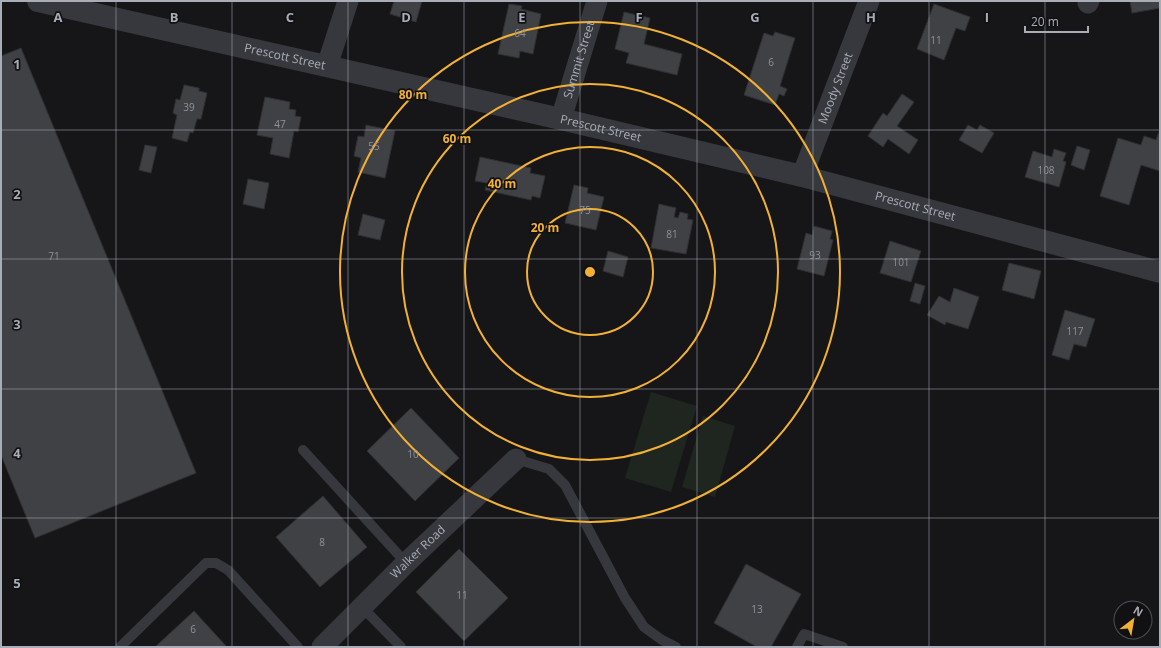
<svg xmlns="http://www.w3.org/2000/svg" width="1161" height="648" viewBox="0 0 1161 648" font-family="'Open Sans',sans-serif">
	<rect width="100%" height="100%" fill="#161618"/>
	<g fill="#1e261f">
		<path d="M651,392L697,406L671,492L625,478Z"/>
		<path d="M703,416L735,426L715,497L682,487Z"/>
	</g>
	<g fill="#404145" stroke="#303034">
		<path d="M394,1H422L416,22L390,14Z"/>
		<path d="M1130,1H1160V8L1132,13Z"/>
		<path d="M509,4L522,6L521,9L541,14L533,54L520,51L519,58L498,54Z"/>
		<path d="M934,4L970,17L965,31L956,28L944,60L917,49Z"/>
		<path d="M624,12L650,18L644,44L682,54L677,75L626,63L629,53L615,49Z"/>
		<path d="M775,32L795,38L780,86L787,89L784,96L779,94L775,105L744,95L764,33L773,36Z"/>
		<path d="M21,48L196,473L35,538L1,455V56Z"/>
		<path d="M184,85L199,88V91L207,93L201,119H197L193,133L190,132L187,142L172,138L177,115L173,113L176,99L180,100Z"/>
		<path d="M902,94L914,102L897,126L918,140L909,154L888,139L883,147L868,136L883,113L887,116Z"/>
		<path d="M265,97L290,102L289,109L296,110L295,116L301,117L298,132L294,131L289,158L270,154L273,138L257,135Z"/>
		<path d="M366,125L395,131L385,178L358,172L361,158L354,156L358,136L364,137Z"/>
		<path d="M968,125L977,130L980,125L994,133L982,153L959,140Z"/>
		<path d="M1160,129V171L1141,165L1129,205L1100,196L1118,138L1141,145L1144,136L1156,140Z"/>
		<path d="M145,145L157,147L151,173L139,170Z"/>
		<path d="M1077,146L1090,150L1084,170L1071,165Z"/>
		<path d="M1054,149L1066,153L1063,161L1066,162L1059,187L1025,177L1033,151L1052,157Z"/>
		<path d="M480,157L531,168L530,173L545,176L540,198L532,196L531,200L485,190L487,183L475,181Z"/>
		<path d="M248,179L269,183L264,209L243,204Z"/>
		<path d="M574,185L588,188L587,193L604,197L596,230L565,223Z"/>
		<path d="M659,204L676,208L674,217L678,218L680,212L688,214L687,219L693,220L686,254L651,248Z"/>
		<path d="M363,214L385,220L380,240L358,235Z"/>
		<path d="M814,226L832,231L830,239L833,240L824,276L797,269L806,233L812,235Z"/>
		<path d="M890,241L921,251L911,282L880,273Z"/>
		<path d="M608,251L628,257L623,277L603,271Z"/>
		<path d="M1009,263L1041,271L1034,299L1002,290Z"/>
		<path d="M915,283L925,286L920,304L910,301Z"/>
		<path d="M954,288L979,297L968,329L946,322L945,325L927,315L939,296L950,302Z"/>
		<path d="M1065,310L1095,319L1086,347L1074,344L1069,360L1052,355Z"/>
		<path d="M411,408L459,458L415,501L367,451Z"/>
		<path d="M323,496L367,547L320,587L276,537Z"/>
		<path d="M459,549L508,598L464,641L416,592Z"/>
		<path d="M746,564L801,594L771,647H757L714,623Z"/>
		<path d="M194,611L227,647H155Z"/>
	</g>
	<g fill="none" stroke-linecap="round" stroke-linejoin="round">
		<g stroke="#37383d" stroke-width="10">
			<path d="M303,450L406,563"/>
			<path d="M516,459L549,469L565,485L625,598L644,627L662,640L676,647"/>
			<path d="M362,607L401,647"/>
			<path d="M120,647L206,563H216L228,570L298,647"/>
			<path d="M797,647L804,634L843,647"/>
		</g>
		<g stroke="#37383d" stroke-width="21">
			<path d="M1088,3L1089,1"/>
			<path d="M327,66L348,1"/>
			<path id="s1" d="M561,119L597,1"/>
			<path id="s2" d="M802,176L869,1"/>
			<path id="s3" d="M322,647L406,563L516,459"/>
		</g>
		<path stroke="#37383d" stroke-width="22" id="s4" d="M38,1L561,119L802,176L1160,272"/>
	</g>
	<path fill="none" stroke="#a8adb8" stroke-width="1" stroke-opacity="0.55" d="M116,1V647M232,1V647M348,1V647M464,1V647M580,1V647M697,1V647M813,1V647M929,1V647M1045,1V647M1,130H1160M1,259H1160M1,389H1160M1,518H1160"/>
	<g fill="none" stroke="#f2b134" stroke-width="2">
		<circle cx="590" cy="272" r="63"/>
		<circle cx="590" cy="272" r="125"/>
		<circle cx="590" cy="272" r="188"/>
		<circle cx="590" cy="272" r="250"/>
	</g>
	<g text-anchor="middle" stroke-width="3.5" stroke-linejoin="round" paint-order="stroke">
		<g font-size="10" fill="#8e929b">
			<text x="520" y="37">64</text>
			<text x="936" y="44">11</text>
			<text x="771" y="66">6</text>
			<text x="189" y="111">39</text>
			<text x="280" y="128">47</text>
			<text x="374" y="150">55</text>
			<text x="1046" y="174">108</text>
			<text x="585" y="214">75</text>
			<text x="672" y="238">81</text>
			<text x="815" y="259">93</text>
			<text x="54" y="260">71</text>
			<text x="901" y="266">101</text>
			<text x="1075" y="335">117</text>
			<text x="413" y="458">10</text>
			<text x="322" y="546">8</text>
			<text x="462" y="599">11</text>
			<text x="757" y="613">13</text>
			<text x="193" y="633">6</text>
		</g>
		<g font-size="12" fill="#a8adb8" stroke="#111113">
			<text dy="4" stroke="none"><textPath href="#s4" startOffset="253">Prescott Street</textPath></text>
			<text dy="4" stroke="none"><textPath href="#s1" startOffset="62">Summit Street</textPath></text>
			<text dy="4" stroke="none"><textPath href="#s2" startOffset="94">Moody Street</textPath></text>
			<text dy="4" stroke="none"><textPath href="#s4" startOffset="577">Prescott Street</textPath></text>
			<text dy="4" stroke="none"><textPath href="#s4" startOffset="901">Prescott Street</textPath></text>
			<text dy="4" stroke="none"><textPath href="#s3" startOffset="135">Walker Road</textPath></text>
		</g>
	</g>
	<g font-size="13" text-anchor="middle" font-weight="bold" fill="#a8adb8" stroke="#111113" stroke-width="3.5" stroke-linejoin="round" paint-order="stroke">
		<text x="58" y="22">A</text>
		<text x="174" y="22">B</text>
		<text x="290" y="22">C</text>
		<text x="406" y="22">D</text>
		<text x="522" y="22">E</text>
		<text x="639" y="22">F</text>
		<text x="755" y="22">G</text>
		<text x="871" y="22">H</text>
		<text x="987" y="22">I</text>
		<text x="17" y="69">1</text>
		<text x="17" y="199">2</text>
		<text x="17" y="329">3</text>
		<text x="17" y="458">4</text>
		<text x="17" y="588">5</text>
	</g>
	<circle cx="590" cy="272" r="6" fill="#f2b134" stroke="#111113" stroke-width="2"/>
	<g font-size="12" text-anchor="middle" font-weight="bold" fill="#f2b134" stroke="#111113" stroke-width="3.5" stroke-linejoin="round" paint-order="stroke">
		<text x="413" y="99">80 m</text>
		<text x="457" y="143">60 m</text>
		<text x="502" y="188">40 m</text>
		<text x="545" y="232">20 m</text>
	</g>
	<rect width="1161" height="648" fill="none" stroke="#a8adb8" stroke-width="4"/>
	<g transform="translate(1133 620) rotate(31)"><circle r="19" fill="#111113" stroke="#4d4f55"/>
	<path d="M0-3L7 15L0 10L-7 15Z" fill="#f2b134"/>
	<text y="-6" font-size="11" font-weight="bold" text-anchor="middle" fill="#a8adb8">N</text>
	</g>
	<path d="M1025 26v6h63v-6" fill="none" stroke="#a8adb8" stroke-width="2"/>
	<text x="1031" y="26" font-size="12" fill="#a8adb8" stroke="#111113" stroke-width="3" paint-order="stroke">20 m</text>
</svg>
